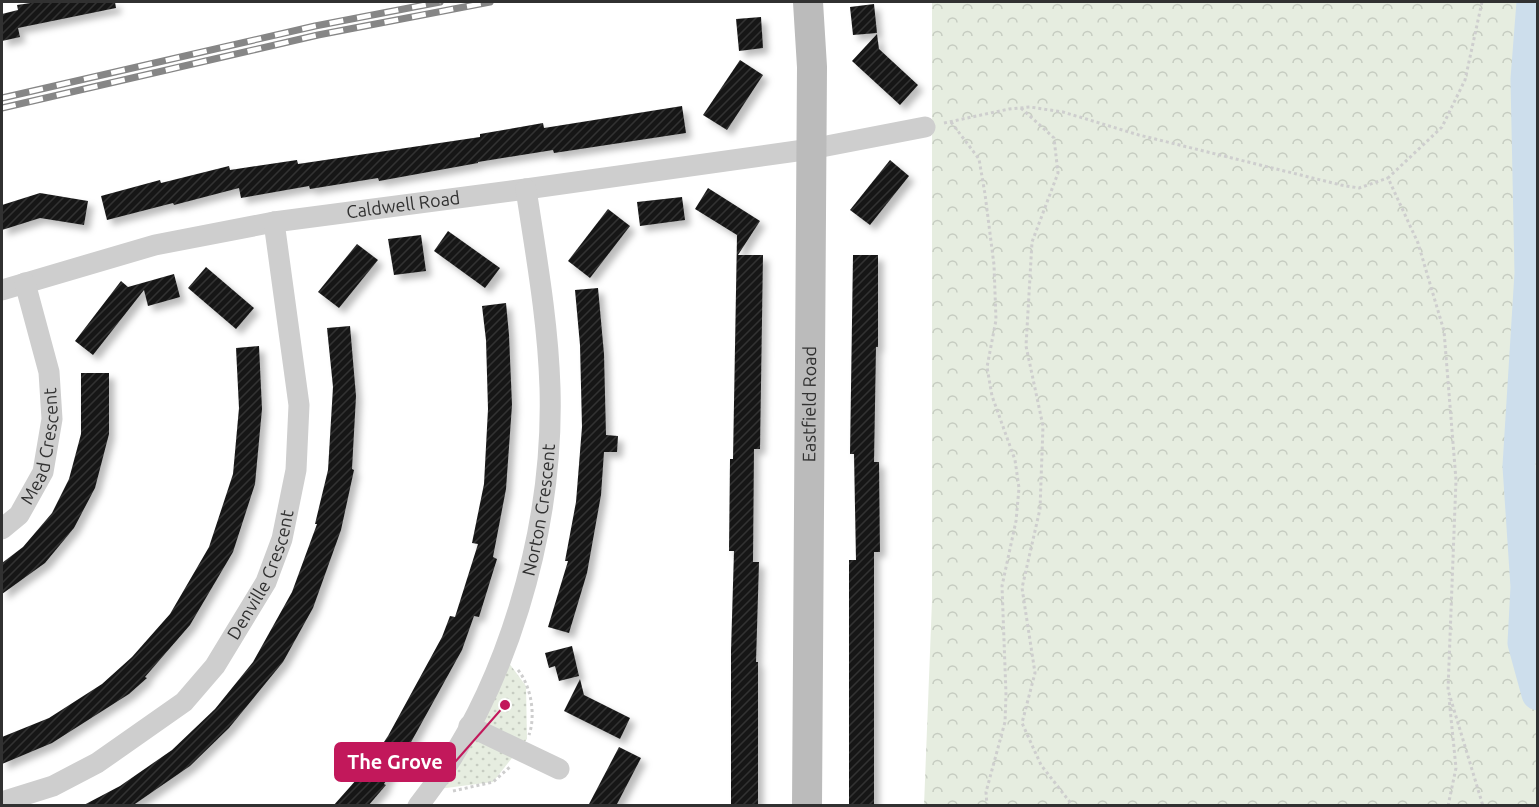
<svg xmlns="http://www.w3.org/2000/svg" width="1539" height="807" viewBox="0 0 1539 807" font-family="Ubuntu,sans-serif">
	<defs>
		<pattern id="grass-dots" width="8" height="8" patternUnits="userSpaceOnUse" patternTransform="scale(1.5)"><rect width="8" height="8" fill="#e6ede0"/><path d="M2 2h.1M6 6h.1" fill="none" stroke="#c6ccc1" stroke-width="1.8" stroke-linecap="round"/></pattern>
		<pattern id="park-crowns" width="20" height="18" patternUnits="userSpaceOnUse" patternTransform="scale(1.5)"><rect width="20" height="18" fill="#e6ede0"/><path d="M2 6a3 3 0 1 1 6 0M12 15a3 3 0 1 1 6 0" fill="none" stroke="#c6ccc1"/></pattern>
		<pattern id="building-hatch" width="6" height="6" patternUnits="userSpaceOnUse" patternTransform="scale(1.5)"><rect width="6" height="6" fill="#181818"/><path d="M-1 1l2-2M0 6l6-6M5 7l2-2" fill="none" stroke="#313131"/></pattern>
		<filter id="shadow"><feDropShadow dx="5.5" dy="5.5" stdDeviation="3" flood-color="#0004"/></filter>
	</defs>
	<rect width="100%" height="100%" fill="#fff"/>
	<path fill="url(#grass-dots)" d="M503,655L526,686L527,739L493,782L438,789Z"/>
	<path fill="url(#park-crowns)" d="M932,2H1537V805L924,806L932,601Z"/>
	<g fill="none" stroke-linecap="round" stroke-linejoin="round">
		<path stroke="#cddeec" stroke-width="33" d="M1533,2L1527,79L1531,273L1519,466L1527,587L1524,643L1538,694"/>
	</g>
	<g fill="url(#building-hatch)" filter="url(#shadow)">
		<path d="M37,2H115L116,8L18,28L20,37L2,41V14L18,10L17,5Z"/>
		<path d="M874,4L877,33L853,35L850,7Z"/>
		<path d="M761,17L763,48L739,51L736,19Z"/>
		<path d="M877,34L879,49L918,85L900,105L852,61Z"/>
		<path d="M740,60L763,75L727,130L703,115Z"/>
		<path d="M682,106L686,133L554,153L553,150L478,162V163L379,181L378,178L310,189L309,186L241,198L239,188L174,205L173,203L107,220L101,196L160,180L161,183L229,166L230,170L297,160L298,164L480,137V134L543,123L544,128Z"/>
		<path d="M890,160L909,176L870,225L850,210Z"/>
		<path d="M708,188L760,221L738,255H763L760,449H754L753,562H759L756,662H758V806H731V651L734,551H729L730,459H733L737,235L695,209Z"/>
		<path d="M40,193L88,201L84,225L40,218L2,230V205Z"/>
		<path d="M682,197L685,220L640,226L637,202Z"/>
		<path d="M608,209L630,226L590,278L568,261Z"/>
		<path d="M448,231L500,268L485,288L434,251Z"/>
		<path d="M421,235L426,271L394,275L388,239Z"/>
		<path d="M357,244L378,260L339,308L318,292Z"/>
		<path d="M853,255H878V347H876L874,462H879L880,552H874V806H849V560H856L854,454H850Z"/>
		<path d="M206,267L254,308L236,329L188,288Z"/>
		<path d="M174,274L180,297L148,306L144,290L93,355L75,341L121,281L128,287Z"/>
		<path d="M598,288L604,354L606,435L618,436L617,452H604L601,495L587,573L569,633L548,627L568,561H565L576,502L582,427L580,345L575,290Z"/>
		<path d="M506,303L509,335L512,405L506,489L493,557L497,559L479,617L474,616L462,650L410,744L384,784L386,785L368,806H333L365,770L388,736L442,637L450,616L455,617L478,544L472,543L484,484L488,409L486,340L482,306Z"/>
		<path d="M350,326L356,396L352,469L354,470L341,530L313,608L283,662L229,728L190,766L132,806H82L120,786L172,750L215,709L253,662L292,592L317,524H315L328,470L333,387L327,328Z"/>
		<path d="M259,346L262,409L255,484L233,552L190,625L145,677L147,678L129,694L52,743L2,764V737L49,718L102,684L132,657L170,614L209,547L233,474L239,408L236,348Z"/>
		<path d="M81,373H109V434L95,488L74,528L45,563L2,594V563L23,547L52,513L69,479L81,434Z"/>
		<path d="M572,646L579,676L559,681L555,666L549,668L545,653Z"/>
		<path d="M580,679L584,695L630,718L620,739L564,711Z"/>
		<path d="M619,747L641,758L616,806H588Z"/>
	</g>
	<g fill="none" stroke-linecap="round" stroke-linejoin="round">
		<g stroke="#cecece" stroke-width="3" stroke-dasharray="3 3" stroke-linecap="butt">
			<path d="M1482,2L1465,80L1442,127L1388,178L1418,243L1444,331L1456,480L1448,690L1483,806"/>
			<path d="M1021,108L1054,138L1058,173L1032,242L1026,346L1043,426L1040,509L1022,588L1035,673L1022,723L1041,765L1073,806"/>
			<path d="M951,122L979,159L985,194L994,265L996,320L987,367L992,396L1015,460L1019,488L1016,521L1002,586L1006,694L1005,722L986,792L987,806"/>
			<path d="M944,123L1009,109L1030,107L1063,112L1139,135L1341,185L1359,188L1388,178"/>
			<path d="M518,670C531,686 536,715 529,735"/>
			<path d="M453,791L493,782L511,766"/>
			<path d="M1448,806L1456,768L1449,698"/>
		</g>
		<g stroke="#cecece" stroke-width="21">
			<path id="s1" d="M2,290L155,245L274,222L526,189L811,149L925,127"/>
			<path id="s2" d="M2,529L19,515L43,472L52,419L49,372L25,283"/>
			<path d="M469,726L559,769"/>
			<path id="s3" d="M2,802L53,786L97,763L184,702L215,666L266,582L282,539L296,470L299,405L274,222"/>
			<path id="s4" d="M418,806C507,694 554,530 550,388C548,321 536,255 526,189"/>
		</g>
		<path stroke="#bbb" stroke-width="30" id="s5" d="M807,806L812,67L808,2"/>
		<defs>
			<g id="rail">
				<path d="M2,98L315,26L440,2"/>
				<path d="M2,108L318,35L490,2"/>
			</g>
		</defs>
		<use href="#rail" stroke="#868686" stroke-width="7"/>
		<use href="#rail" stroke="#fff" stroke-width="4.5" stroke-dasharray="14" stroke-linecap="butt"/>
	</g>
	<g text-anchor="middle" stroke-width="6" stroke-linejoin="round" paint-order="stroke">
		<g font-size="18" fill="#313131" stroke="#fff">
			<text dy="6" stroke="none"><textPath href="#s1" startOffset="411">Caldwell Road</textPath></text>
			<text dy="6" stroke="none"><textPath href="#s5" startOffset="402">Eastfield Road</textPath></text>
			<text dy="6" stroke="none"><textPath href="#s2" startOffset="96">Mead Crescent</textPath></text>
			<text dy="6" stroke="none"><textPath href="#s4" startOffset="324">Norton Crescent</textPath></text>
			<text dy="6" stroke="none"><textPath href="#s3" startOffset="360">Denville Crescent</textPath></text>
		</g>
	</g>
	<path fill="none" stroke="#c2185b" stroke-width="2" d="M505 705L455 762"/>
	<circle fill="#c2185b" stroke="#fff" stroke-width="2" cx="505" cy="705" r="6"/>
	<rect fill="#c2185b" stroke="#c2185b" stroke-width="2" x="335" y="743" width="120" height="38" rx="6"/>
	<g font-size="20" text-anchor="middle" font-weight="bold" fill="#fff">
		<text x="395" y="769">The Grove</text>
	</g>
	<rect width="1539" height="807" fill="none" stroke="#313131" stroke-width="6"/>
</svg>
